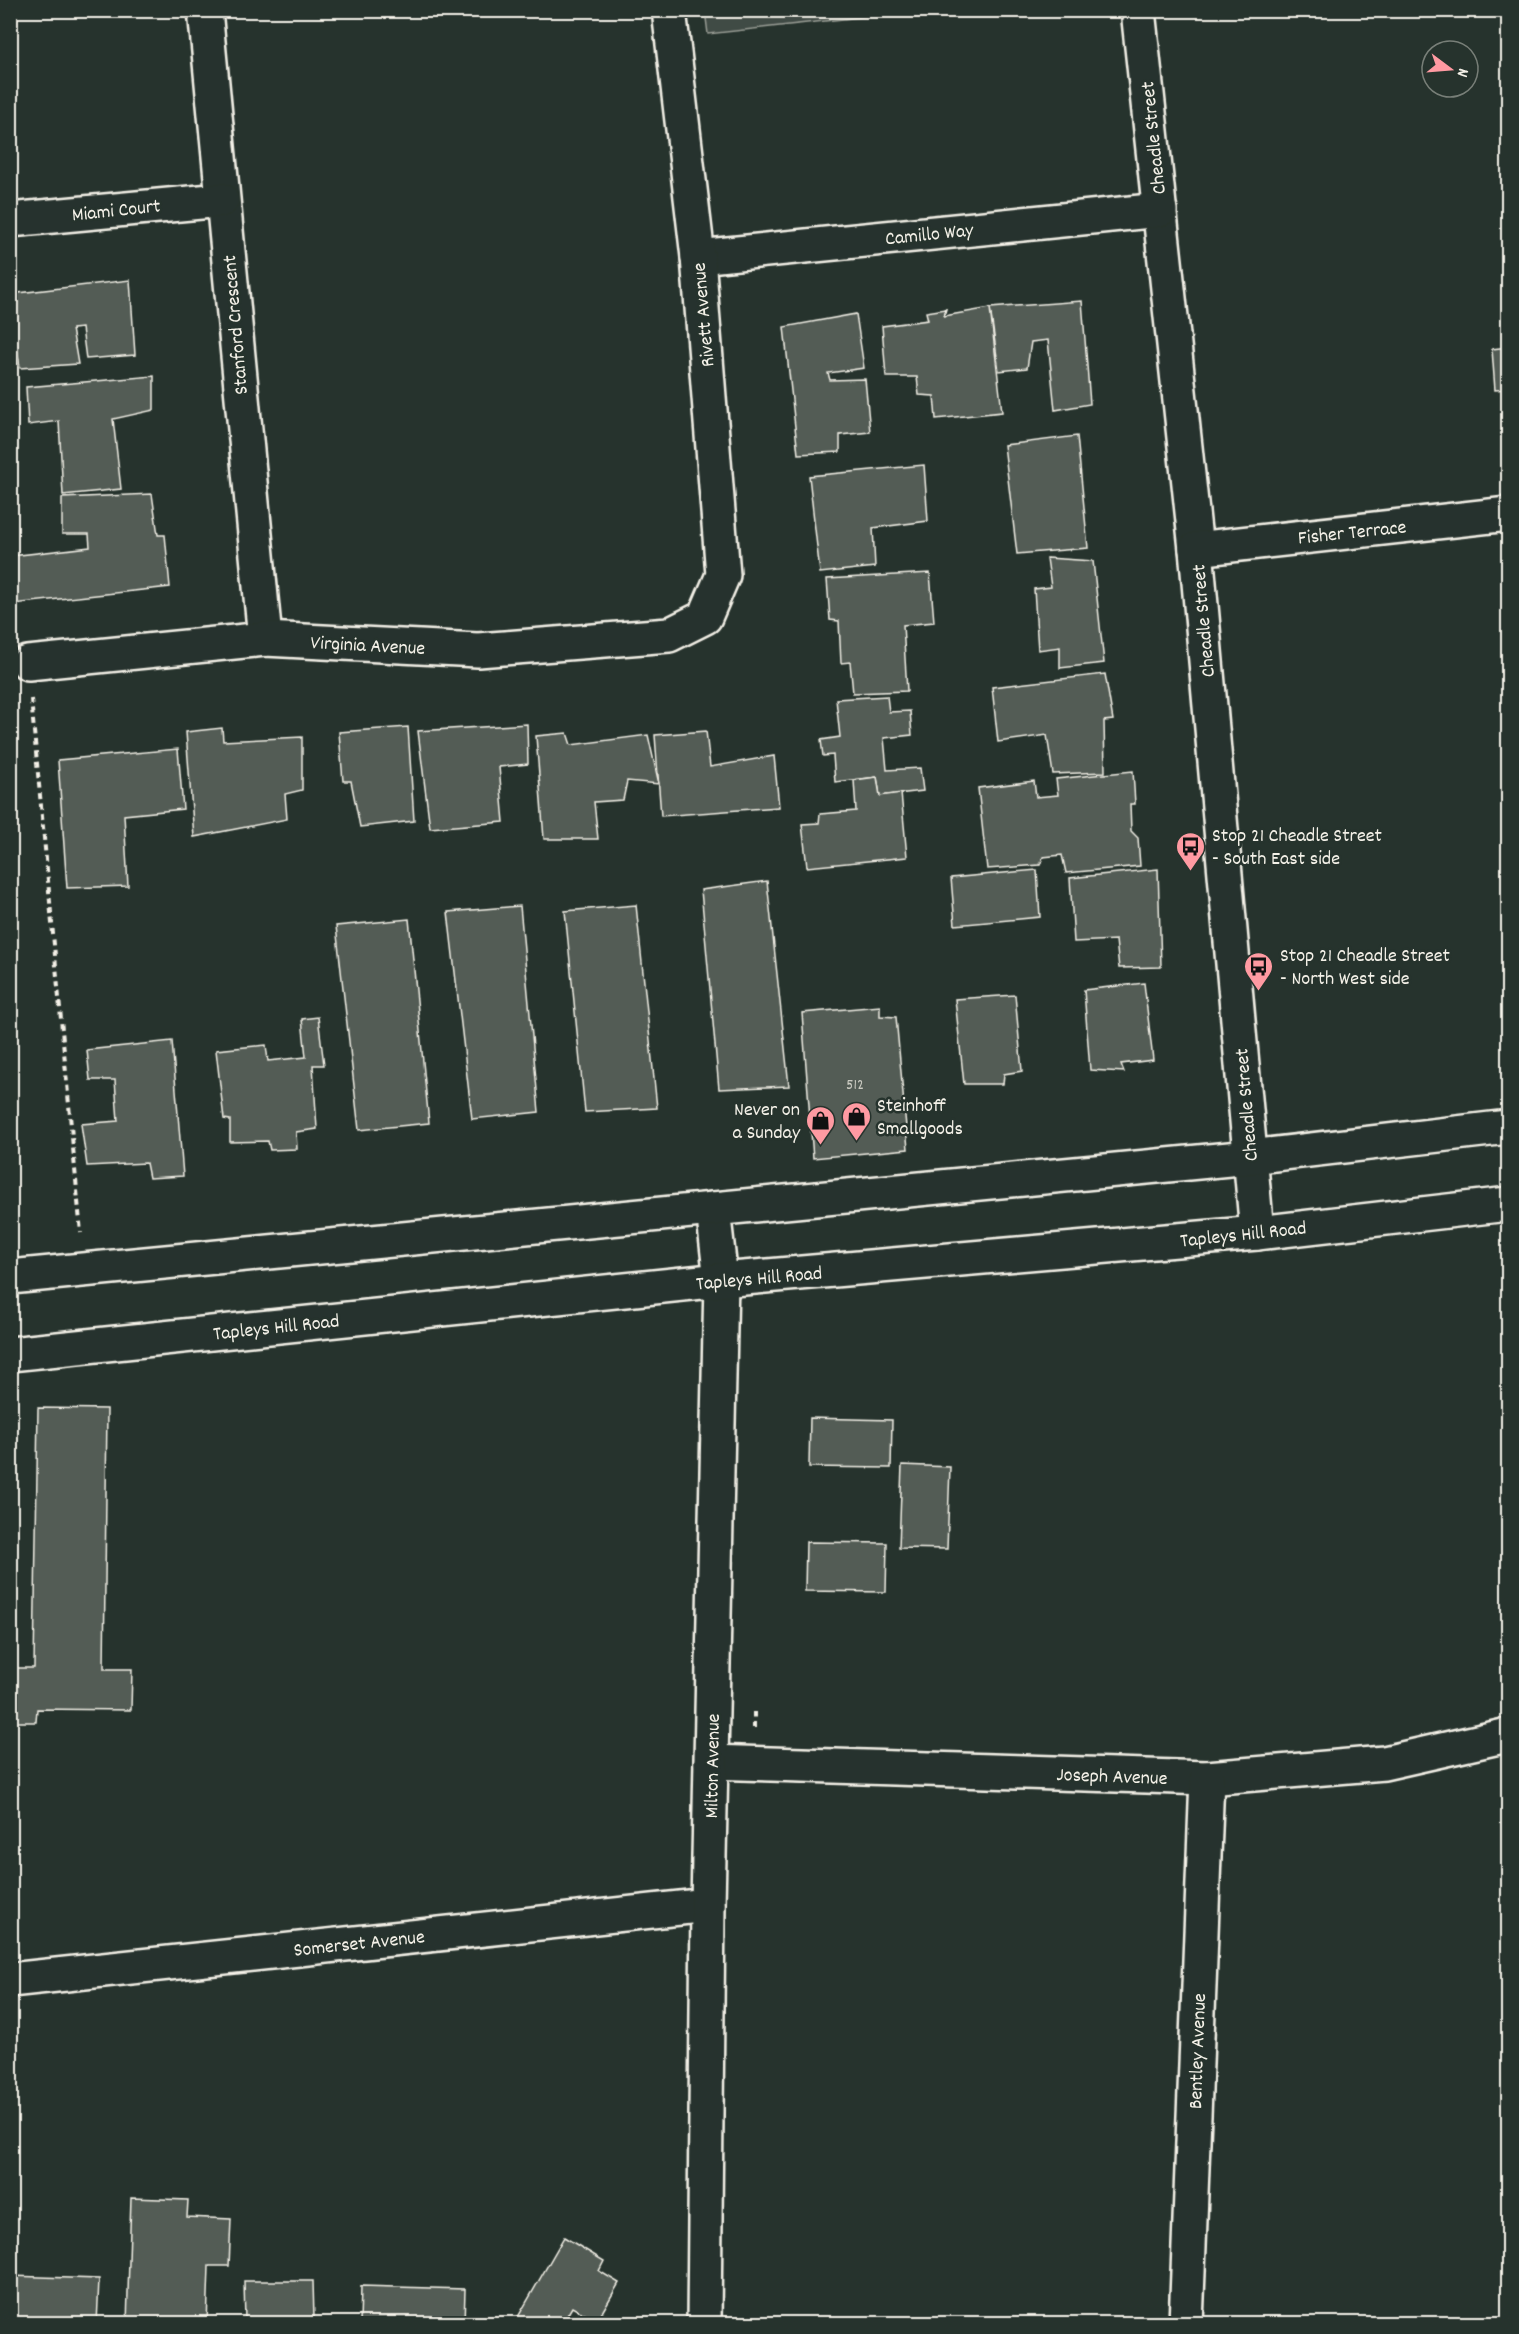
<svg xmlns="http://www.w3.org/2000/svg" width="1519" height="2334" viewBox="0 0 1519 2334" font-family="Dekko,sans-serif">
	<rect width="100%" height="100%" fill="#26332d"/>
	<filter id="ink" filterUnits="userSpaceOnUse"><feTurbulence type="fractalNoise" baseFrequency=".0167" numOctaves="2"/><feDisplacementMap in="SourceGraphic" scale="12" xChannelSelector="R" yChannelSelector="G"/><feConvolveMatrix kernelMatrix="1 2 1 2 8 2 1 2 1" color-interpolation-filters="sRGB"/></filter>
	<g filter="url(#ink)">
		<path fill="#414b45" stroke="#9a9e96" stroke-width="1.5" d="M705,10H915V11L708,34Z"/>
		<g fill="#525c55" stroke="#f4f1e8" stroke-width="1.5">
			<path d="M130,280L135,355L86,359L82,328L72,329L78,364L20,368L16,340L10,341V294Z"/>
			<path d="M1082,301L1090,404L1055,410L1048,340L1031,342L1027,368L999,371L990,308Z"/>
			<path d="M990,308L1002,412L936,419L934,396L919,395L917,377H886L882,326L928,320L926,312L946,309L944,316Z"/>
			<path d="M856,314L864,368L828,373L830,380L865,379L870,432L840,435V452L798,454L784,327Z"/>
			<path d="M1508,347V389L1495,390L1492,349Z"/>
			<path d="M154,376V410L113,419L121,489L63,495L59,421L28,425L26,387Z"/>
			<path d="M1077,436L1088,548L1017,554L1004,445Z"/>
			<path d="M924,465L928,521L873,528L875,567L820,573L809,476Z"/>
			<path d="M152,494L158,535H165L170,587L13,604L11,556L90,547L89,534H62V498Z"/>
			<path d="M1047,558L1093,561L1104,663L1060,668V647L1038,650L1034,589L1051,587Z"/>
			<path d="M930,573L934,622L903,625L907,691L853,693L850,662L841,663L839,621L830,620L827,579Z"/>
			<path d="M1105,674L1113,720L1104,721L1105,772L1053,774L1047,735L998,742L992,687Z"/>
			<path d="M887,696L889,712L910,711L912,735L884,738L887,770L920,768L923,791L880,796L877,777L835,782L833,755L823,756L821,740L840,737L836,699Z"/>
			<path d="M527,724L528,764L499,767L504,822L430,828L418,731Z"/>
			<path d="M408,727L414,821L360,827L351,781H343L339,732Z"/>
			<path d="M222,728L223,741L302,737V790L285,794L287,819L194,837L186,732Z"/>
			<path d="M706,731L710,767L774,756L779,807L661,816L655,735Z"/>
			<path d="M567,733L571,745L648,735L659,784L627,781L623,800L594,802L598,839H544L536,736Z"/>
			<path d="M178,749L183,809L124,815L128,886L67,888L58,760Z"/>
			<path d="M1133,771L1135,804H1130L1131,831L1138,838L1140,866L1066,873L1062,855L1043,857L1040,865L987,869L978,788L1034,781L1036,797L1058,795L1056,779Z"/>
			<path d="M877,777L880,796L901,793L907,857L807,867L802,824L819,823L820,814L856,811L854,780Z"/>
			<path d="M1158,869L1161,967L1119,968L1116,940L1074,942L1070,878Z"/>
			<path d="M1037,870L1040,917L955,925L951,878Z"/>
			<path d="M767,881L789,1086L719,1089L701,890Z"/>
			<path d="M636,905L657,1108L585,1112L565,911Z"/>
			<path d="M520,906L539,1112L472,1119L448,912Z"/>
			<path d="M409,919L429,1123L359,1130L336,926Z"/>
			<path d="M1144,983L1153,1060L1121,1064L1124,1072L1090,1070L1084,990Z"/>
			<path d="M1015,995L1022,1071L1004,1074L1003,1084H964L955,999Z"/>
			<path d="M880,1006V1016L896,1017L908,1149L813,1158L802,1013Z"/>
			<path d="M318,1017L324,1065H313L317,1129L296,1132L297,1149L270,1150L268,1141L230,1142V1120L224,1119L216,1050L266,1045L268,1061L306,1057L302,1019Z"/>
			<path d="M172,1041L183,1176L149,1178L146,1163L87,1166L81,1124L118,1121L115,1080H90L87,1050Z"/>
			<path d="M38,1408L107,1409L104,1669H132L131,1710L37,1709L36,1722H10V1668H34Z"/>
			<path d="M810,1418L892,1420L891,1468L809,1467Z"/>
			<path d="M902,1465L950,1467L947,1549L899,1548Z"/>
			<path d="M806,1542L887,1543L886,1592L805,1591Z"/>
			<path d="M131,2198L188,2200L187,2217L231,2219L229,2266H209L207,2324H127Z"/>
			<path d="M564,2237L604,2261L599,2271L619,2283L597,2321L572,2307L562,2324H514Z"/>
			<path d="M10,2276L99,2279L97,2324H10Z"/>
			<path d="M244,2281H313L314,2319L245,2320Z"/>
			<path d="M361,2286L465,2289L464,2324H360Z"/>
		</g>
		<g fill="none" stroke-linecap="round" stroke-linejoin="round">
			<defs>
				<g id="minor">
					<path d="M205,10L265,639"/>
					<path d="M1138,10L1196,549L1257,1233"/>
					<path d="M10,220L222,200"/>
					<path d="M698,257L1160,210"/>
					<path d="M1196,549L1508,514"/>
					<path d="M28,663L265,639L478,650L669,635L705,617L723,575L698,257L669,10"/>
					<path d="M711,1762L1207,1778L1384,1763L1508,1735"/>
					<path d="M10,1980L708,1905"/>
					<path d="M704,2324L708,1905L721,1280L713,1209"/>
					<path d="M1186,2324L1207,1778"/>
				</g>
				<g id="major">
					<path d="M10,1277L1250,1157L1508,1127"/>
					<path d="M10,1354L721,1280L1257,1233L1508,1204"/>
				</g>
			</defs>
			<use href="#minor" stroke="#f4f1e8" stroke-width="38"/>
			<use href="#major" stroke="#f4f1e8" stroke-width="38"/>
			<g stroke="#f4f1e8" stroke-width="4" stroke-dasharray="6 4.5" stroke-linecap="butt">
				<path d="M31,699L81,1233"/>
				<path d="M754,1728V1712"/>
			</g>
			<use href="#minor" stroke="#26332d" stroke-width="33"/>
			<use href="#major" stroke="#26332d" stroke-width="33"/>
		</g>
	</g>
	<defs>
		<symbol id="bus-pin" viewBox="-11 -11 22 30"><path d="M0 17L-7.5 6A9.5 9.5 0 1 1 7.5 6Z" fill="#ff9aa2" stroke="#26332d"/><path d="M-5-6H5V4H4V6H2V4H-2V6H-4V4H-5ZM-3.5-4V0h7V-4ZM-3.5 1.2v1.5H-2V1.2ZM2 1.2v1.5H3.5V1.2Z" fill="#111"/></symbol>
		<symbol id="shop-pin" viewBox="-11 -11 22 30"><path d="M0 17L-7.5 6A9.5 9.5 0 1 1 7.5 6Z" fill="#ff9aa2" stroke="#26332d"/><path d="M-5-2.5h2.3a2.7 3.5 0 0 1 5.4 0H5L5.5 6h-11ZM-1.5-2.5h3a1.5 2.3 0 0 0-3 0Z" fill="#111"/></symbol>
	</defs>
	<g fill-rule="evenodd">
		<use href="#bus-pin" x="1174" y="830" width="33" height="45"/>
		<use href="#bus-pin" x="1242" y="950" width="33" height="45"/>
		<use href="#shop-pin" x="840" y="1100" width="33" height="45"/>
		<use href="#shop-pin" x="804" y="1104" width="33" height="45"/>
	</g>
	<g text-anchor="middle" stroke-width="5" stroke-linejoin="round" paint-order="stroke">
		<g font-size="16" fill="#ccccc3">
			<text x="855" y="1089">512</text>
		</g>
		<g font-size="20" fill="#f4f1e8" stroke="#26332d">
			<text transform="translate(1152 138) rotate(-96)" y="7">Cheadle Street</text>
			<text transform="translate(116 209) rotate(-6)" y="7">Miami Court</text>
			<text transform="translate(929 233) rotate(-6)" y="7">Camillo Way</text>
			<text transform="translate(702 315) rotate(-95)" y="7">Rivett Avenue</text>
			<text transform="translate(234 325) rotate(-95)" y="7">Stanford Crescent</text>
			<text transform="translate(1352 531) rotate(-6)" y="7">Fisher Terrace</text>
			<text transform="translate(1202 621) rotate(-95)" y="7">Cheadle Street</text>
			<text transform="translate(368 644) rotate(3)" y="7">Virginia Avenue</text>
			<text transform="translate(1245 1105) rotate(-95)" y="7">Cheadle Street</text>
			<text transform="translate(1243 1233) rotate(-6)" y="7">Tapleys Hill Road</text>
			<text transform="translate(759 1277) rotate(-5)" y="7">Tapleys Hill Road</text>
			<text transform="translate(276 1326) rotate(-6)" y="7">Tapleys Hill Road</text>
			<text transform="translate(711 1766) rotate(-89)" y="7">Milton Avenue</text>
			<text transform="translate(1112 1775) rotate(2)" y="7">Joseph Avenue</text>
			<text transform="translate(359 1942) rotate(-6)" y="7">Somerset Avenue</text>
			<text transform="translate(1196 2051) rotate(-88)" y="7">Bentley Avenue</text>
		</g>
		<g font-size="20" fill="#f4f1e8" stroke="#26332d" text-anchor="start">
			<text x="1212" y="841">Stop 21 Cheadle Street<tspan x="1212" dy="23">- South East side</tspan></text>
			<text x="1280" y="961">Stop 21 Cheadle Street<tspan x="1280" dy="23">- North West side</tspan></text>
			<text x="877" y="1111">Steinhoff<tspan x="877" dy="23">Smallgoods</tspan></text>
			<text x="800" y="1115" text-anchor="end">Never on<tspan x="800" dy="23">a Sunday</tspan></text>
		</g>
	</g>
	<rect width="1519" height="2334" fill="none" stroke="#26332d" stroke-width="36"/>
	<rect x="18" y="18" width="1483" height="2298" fill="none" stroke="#f4f1e8" stroke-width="2" filter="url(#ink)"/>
	<g transform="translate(1450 69) rotate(106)"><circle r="28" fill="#26332d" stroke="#787f78" stroke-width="1.5"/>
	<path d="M0-4.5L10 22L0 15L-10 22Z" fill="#ff9aa2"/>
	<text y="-9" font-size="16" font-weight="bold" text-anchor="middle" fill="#f4f1e8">N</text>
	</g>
</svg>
